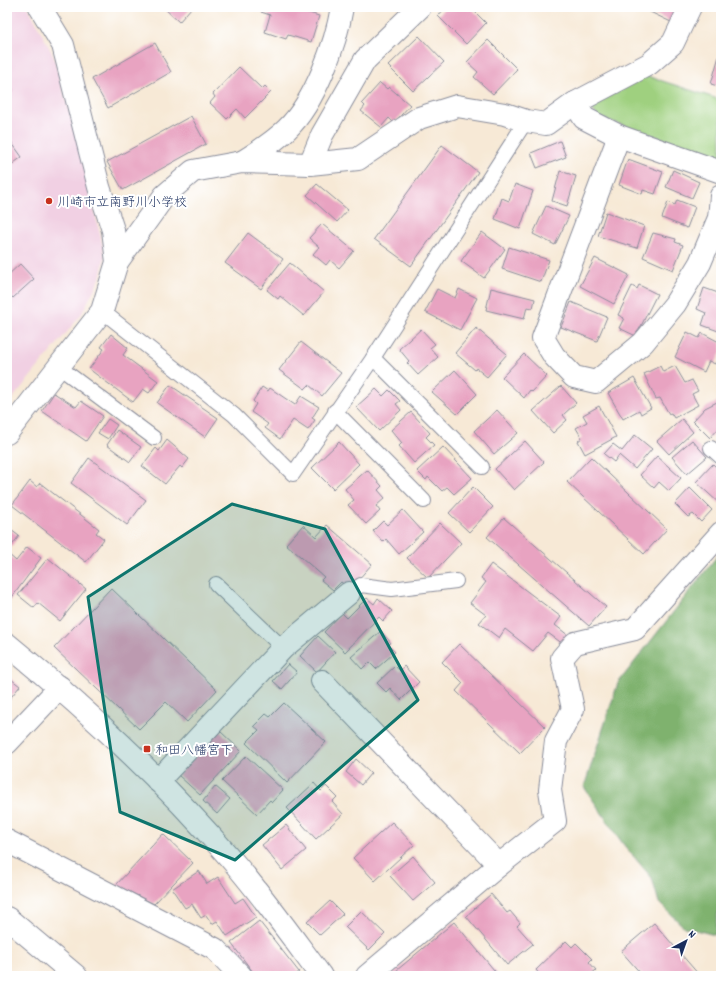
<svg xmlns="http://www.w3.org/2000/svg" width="728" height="983" viewBox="0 0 728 983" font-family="Dekko,'Klee One',sans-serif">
	<rect width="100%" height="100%" fill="#fff"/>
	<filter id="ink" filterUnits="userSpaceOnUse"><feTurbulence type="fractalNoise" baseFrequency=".025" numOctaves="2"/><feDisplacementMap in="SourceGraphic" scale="8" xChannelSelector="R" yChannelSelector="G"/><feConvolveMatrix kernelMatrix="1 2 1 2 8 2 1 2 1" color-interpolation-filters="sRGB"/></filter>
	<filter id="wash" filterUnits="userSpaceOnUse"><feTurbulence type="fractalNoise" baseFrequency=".012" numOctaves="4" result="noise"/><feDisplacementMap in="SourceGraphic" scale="16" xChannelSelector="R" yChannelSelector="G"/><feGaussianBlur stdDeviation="0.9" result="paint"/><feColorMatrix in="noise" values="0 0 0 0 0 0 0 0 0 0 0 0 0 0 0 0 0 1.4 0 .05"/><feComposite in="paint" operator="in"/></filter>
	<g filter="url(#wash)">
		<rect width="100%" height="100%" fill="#f7e9d6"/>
		<path fill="#f1d0e3" d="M7,7H28L53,55L79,145L105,256L100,278L81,315L8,404Z"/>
		<path fill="#9fd07f" stroke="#5d806e" d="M644,75L721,100V158L598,117L592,109L596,103Z"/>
		<path fill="#7fb26e" stroke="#4d7066" d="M721,551V902H719L715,935L684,927L659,903L652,878L623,844L584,787L618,683Z"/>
		<g id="blocks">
			<g fill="#e8a3c1">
				<path d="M163,7H192L179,22Z"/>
				<path d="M263,7H289L319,16L311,42L288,35L286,39L265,32L270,15L261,12Z"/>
				<path d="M446,7H470L486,23L466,44L438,16Z"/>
				<path d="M650,7H679L671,22L648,11Z"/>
				<path d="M715,7H721V12L714,10Z"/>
				<path d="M419,36L444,62L413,91L388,66Z"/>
				<path d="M488,40L517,69L493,94L474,77L478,72L467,62Z"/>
				<path d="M155,43L171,72L108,108L92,79Z"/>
				<path d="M721,49V87L711,84Z"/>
				<path d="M239,67L262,89L265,86L271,92L245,118L237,109L227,119L210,103L215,97L213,94Z"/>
				<path d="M7,83L13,91L7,96Z"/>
				<path d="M380,83L387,89L389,87L410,105L394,123L389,118L381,127L361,111L365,106L362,103Z"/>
				<path d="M191,116L206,144L123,190L107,162Z"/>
				<path d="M7,136L22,157L7,168Z"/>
				<path d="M560,141L566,157L537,168L531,153Z"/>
				<path d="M442,145L478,172L411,266L374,239Z"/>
				<path d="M628,159L663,172L655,194L643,190L642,194L619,185Z"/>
				<path d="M673,170L699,182L692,198L666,187Z"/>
				<path d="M560,171L576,176L567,206L552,201Z"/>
				<path d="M317,184L348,210L337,222L307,195Z"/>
				<path d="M515,184L533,191L520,229L495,219L502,198L509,201Z"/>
				<path d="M677,200L695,207L687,228L662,218L668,202L675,205Z"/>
				<path d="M546,206L569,216L555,245L533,234Z"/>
				<path d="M606,212L644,226L637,248L598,236Z"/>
				<path d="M322,224L354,251L339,268L330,260L326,265L313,254L319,247L309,238Z"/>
				<path d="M482,232L505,249L484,278L461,261Z"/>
				<path d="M248,233L283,259L261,289L225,263Z"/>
				<path d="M653,233L676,239L675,242L683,245L673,270L643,257Z"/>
				<path d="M509,247L549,260L541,282L502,269Z"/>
				<path d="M595,258L629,275L614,304L580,286Z"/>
				<path d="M290,263L324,292L304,316L280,296L278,299L267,290Z"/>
				<path d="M20,264L34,279L13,298L7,292V276Z"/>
				<path d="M639,285L657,294L636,336L619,328L624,318L618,315L632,286L637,289Z"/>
				<path d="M491,288L535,299L533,308L527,307L524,319L486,310Z"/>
				<path d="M704,288L721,294V332L702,325L706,313L697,309Z"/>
				<path d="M437,289L455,298L459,289L477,298L460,330L425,312Z"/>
				<path d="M571,302L607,317L597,341L561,327Z"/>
				<path d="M476,328L507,354L487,377L476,368L475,370L455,353Z"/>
				<path d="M421,329L435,344L430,348L438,357L418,375L407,363L409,361L399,349Z"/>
				<path d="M687,332L699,338L702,333L721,343V353L715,364L709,361L704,372L675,357Z"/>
				<path d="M111,334L128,348L123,355L158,381L149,393L143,389L133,402L89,369L104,349L101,347Z"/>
				<path d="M301,342L341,373L322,396L309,385L305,389L279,370Z"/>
				<path d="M524,354L547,376L532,392L530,390L524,398L502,377Z"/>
				<path d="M660,366L663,372L675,366L685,383L692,380L698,391L692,394L698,405L674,418L671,413L669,414L660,398L656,399L644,374Z"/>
				<path d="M455,370L477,394L457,414L432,392Z"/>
				<path d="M634,378L651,408L641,414L639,410L623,419L608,393Z"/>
				<path d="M170,385L218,418L205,437L157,403Z"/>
				<path d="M561,386L576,403L563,415L567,420L553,433L533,411Z"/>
				<path d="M262,387L268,391L270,388L295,405L301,396L319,407L312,418L315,420L308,430L293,420L280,439L265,428L268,424L251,412L256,404L253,401Z"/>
				<path d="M376,389L383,396L389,390L400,401L396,404L401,410L379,431L356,407Z"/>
				<path d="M54,393L76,407L81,401L103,416L86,441L42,411Z"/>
				<path d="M721,400V426L710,438L693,421L705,408Z"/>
				<path d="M599,406L616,437L585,454L578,441L582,438L576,428L587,422L583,415Z"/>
				<path d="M497,410L518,433L494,454L474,431Z"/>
				<path d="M411,412L430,433L426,437L434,445L414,463L399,446L402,443L391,430Z"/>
				<path d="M108,419L117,425L108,439L98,433Z"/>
				<path d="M682,419L693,432L669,454L657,441Z"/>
				<path d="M117,430L141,447L130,462L107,445Z"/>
				<path d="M635,435L652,449L635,469L619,455L614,462L604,454L613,444L622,451Z"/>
				<path d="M167,440L189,459L182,468L180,466L165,484L142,466L156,448L159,451Z"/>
				<path d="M692,440L707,457L687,474L672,457Z"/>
				<path d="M525,441L544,462L514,490L495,469Z"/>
				<path d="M339,442L359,464L333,489L312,468Z"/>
				<path d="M443,447L472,478L454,494L447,487L442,491L428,477L426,480L417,471Z"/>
				<path d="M657,456L681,478L669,491L659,482L654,488L640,475Z"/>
				<path d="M591,457L667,529L644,554L567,482Z"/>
				<path d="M89,458L146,500L127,525L71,483Z"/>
				<path d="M713,464L721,472L720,504L696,482Z"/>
				<path d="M367,470L382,486L378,490L385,498L376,506L380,511L366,524L348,505L354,500L345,489Z"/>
				<path d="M30,481L37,487L40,483L99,529L96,533L104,539L86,562L12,505Z"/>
				<path d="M473,487L493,507L469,532L449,513Z"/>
				<path d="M690,488L712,510L701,522L693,514L688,517L675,504Z"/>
				<path d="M403,510L423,532L399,554L386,539L383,542L373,531L383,521L387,525Z"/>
				<path d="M504,518L606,607L589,626L487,537Z"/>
				<path d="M440,523L461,543L428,578L407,558Z"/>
				<path d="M303,525L316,537L327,525L372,564L350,589L341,582L333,590L321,580L324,577L286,544Z"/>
				<path d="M7,527L19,536L7,552Z"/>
				<path d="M27,547L41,558L7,604V553L16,561Z"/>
				<path d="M48,558L86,589L60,621L38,603L34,608L18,595Z"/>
				<path d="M491,564L561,617L555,625L569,636L563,644L548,633L533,651L505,629L499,638L479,623L486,615L470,603L486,582L481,578Z"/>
				<path d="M111,588L217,690L187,722L166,702L139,729L54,648Z"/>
				<path d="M367,598L374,604L378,598L392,611L383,621L379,617L345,652L324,632L342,613L347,618Z"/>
				<path d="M381,631L391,643L388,645L395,652L376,669L369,662L362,669L351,657Z"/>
				<path d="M318,636L335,652L317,672L300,656Z"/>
				<path d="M459,644L545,727L520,753L456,691L463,683L442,662Z"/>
				<path d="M288,664L297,672L282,689L273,681Z"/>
				<path d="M395,666L400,671L404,666L419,682L401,700L390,688L386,692L377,683Z"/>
				<path d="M7,676L20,686L7,702Z"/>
				<path d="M284,703L326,742L287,783L246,743L259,730L254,726L266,714L270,717Z"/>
				<path d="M219,730L241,751L200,795L178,775Z"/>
				<path d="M246,756L283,790L272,802L270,800L257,814L222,781Z"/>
				<path d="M356,759L371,773L361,785L346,772Z"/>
				<path d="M314,783L321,791L326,786L337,797L332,802L343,814L316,839L287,808Z"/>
				<path d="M215,786L230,799L217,814L203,801Z"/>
				<path d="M392,822L414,845L375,881L353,858Z"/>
				<path d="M286,825L306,850L282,870L262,845Z"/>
				<path d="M163,834L193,863L154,904L116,885Z"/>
				<path d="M413,856L435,882L413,901L390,876Z"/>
				<path d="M199,871L207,884L218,877L235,903L243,898L256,917L227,936L217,921L212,924L206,915L201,918L192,904L185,908L172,889Z"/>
				<path d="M491,894L507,913L510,911L520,923L517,926L533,944L507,965L466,916Z"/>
				<path d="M330,901L343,914L320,935L307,922Z"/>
				<path d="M361,911L385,934L369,950L345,927Z"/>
				<path d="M259,921L299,972L294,976H256L231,943Z"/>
				<path d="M454,922L499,976H390Z"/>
				<path d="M654,923L700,976H643L621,951Z"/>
				<path d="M566,941L572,947L576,943L592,959L589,962L596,970L589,976H541L536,970Z"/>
			</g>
		</g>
	</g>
	<g filter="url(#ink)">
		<use href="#blocks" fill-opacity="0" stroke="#898c9a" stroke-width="1"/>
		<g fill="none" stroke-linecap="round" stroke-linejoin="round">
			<defs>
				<g id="lane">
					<path d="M102,311L234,415L293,474L373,358L526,121"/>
					<path d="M373,358L482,467"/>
					<path d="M59,367L154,438"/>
					<path d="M335,411L424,501"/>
					<path d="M711,448L721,457"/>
					<path d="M216,584L283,648"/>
					<path d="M349,593L361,585L392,589L456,581"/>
				</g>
				<g id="street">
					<path d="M575,103L584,118L619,136L721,172"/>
					<path d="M619,136L543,338L554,356L574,377L596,382L643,343L675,304L700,263L719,218L721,196"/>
					<path d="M242,162C258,152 274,142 287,129C315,102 336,44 342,7"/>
					<path d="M310,164L322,135L365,60L420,7"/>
					<path d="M117,262L165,195L193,171L242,162L310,164L358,159L419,118L457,106L505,114L526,121L546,124L575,103L649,64L673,43L690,7"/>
					<path d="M7,433L102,311L117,262L113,230L99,187L63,45L40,7"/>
					<path d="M322,681L499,865"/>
					<path d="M7,743L60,687"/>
					<path d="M158,781L283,648L349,593"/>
					<path d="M7,841L215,949L241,976"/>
					<path d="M7,918L76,976"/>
					<path d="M367,976L499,865L555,821L550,790L556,741L573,709L562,658L575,643L635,629L721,533"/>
				</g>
				<path id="secondary" d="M7,644C86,709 164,781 230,858C263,896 292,937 321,976"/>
			</defs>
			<use href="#lane" stroke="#898c9a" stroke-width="16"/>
			<use href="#street" stroke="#898c9a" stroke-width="24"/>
			<use href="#secondary" stroke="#898c9a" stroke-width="24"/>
			<use href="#lane" stroke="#fff" stroke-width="14"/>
			<use href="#street" stroke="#fff" stroke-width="22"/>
			<use href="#secondary" stroke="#fff" stroke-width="22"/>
		</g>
	</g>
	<path fill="#0f766e" fill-opacity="0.2" stroke="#0f766e" stroke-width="3" stroke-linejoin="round" d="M232,504L325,529L418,700L235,860L120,812L88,597Z"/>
	<g fill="#c8321e" stroke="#fff" stroke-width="1.5">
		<circle cx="49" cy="201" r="4"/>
		<rect x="143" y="745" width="8" height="8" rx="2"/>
	</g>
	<g text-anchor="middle" stroke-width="4" stroke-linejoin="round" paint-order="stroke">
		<g font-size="13" fill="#1b2f5e" stroke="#fff" text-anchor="start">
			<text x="57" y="206">川崎市立南野川小学校</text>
			<text x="155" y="754">和田八幡宮下</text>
		</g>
	</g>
	<rect width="728" height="983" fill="none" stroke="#fff" stroke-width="24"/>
	<g transform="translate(686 941) rotate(41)" stroke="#ffffff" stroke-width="3" paint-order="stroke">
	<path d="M0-3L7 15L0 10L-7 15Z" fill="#1b2f5e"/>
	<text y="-6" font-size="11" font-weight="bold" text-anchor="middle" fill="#1b2f5e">N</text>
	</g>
</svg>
